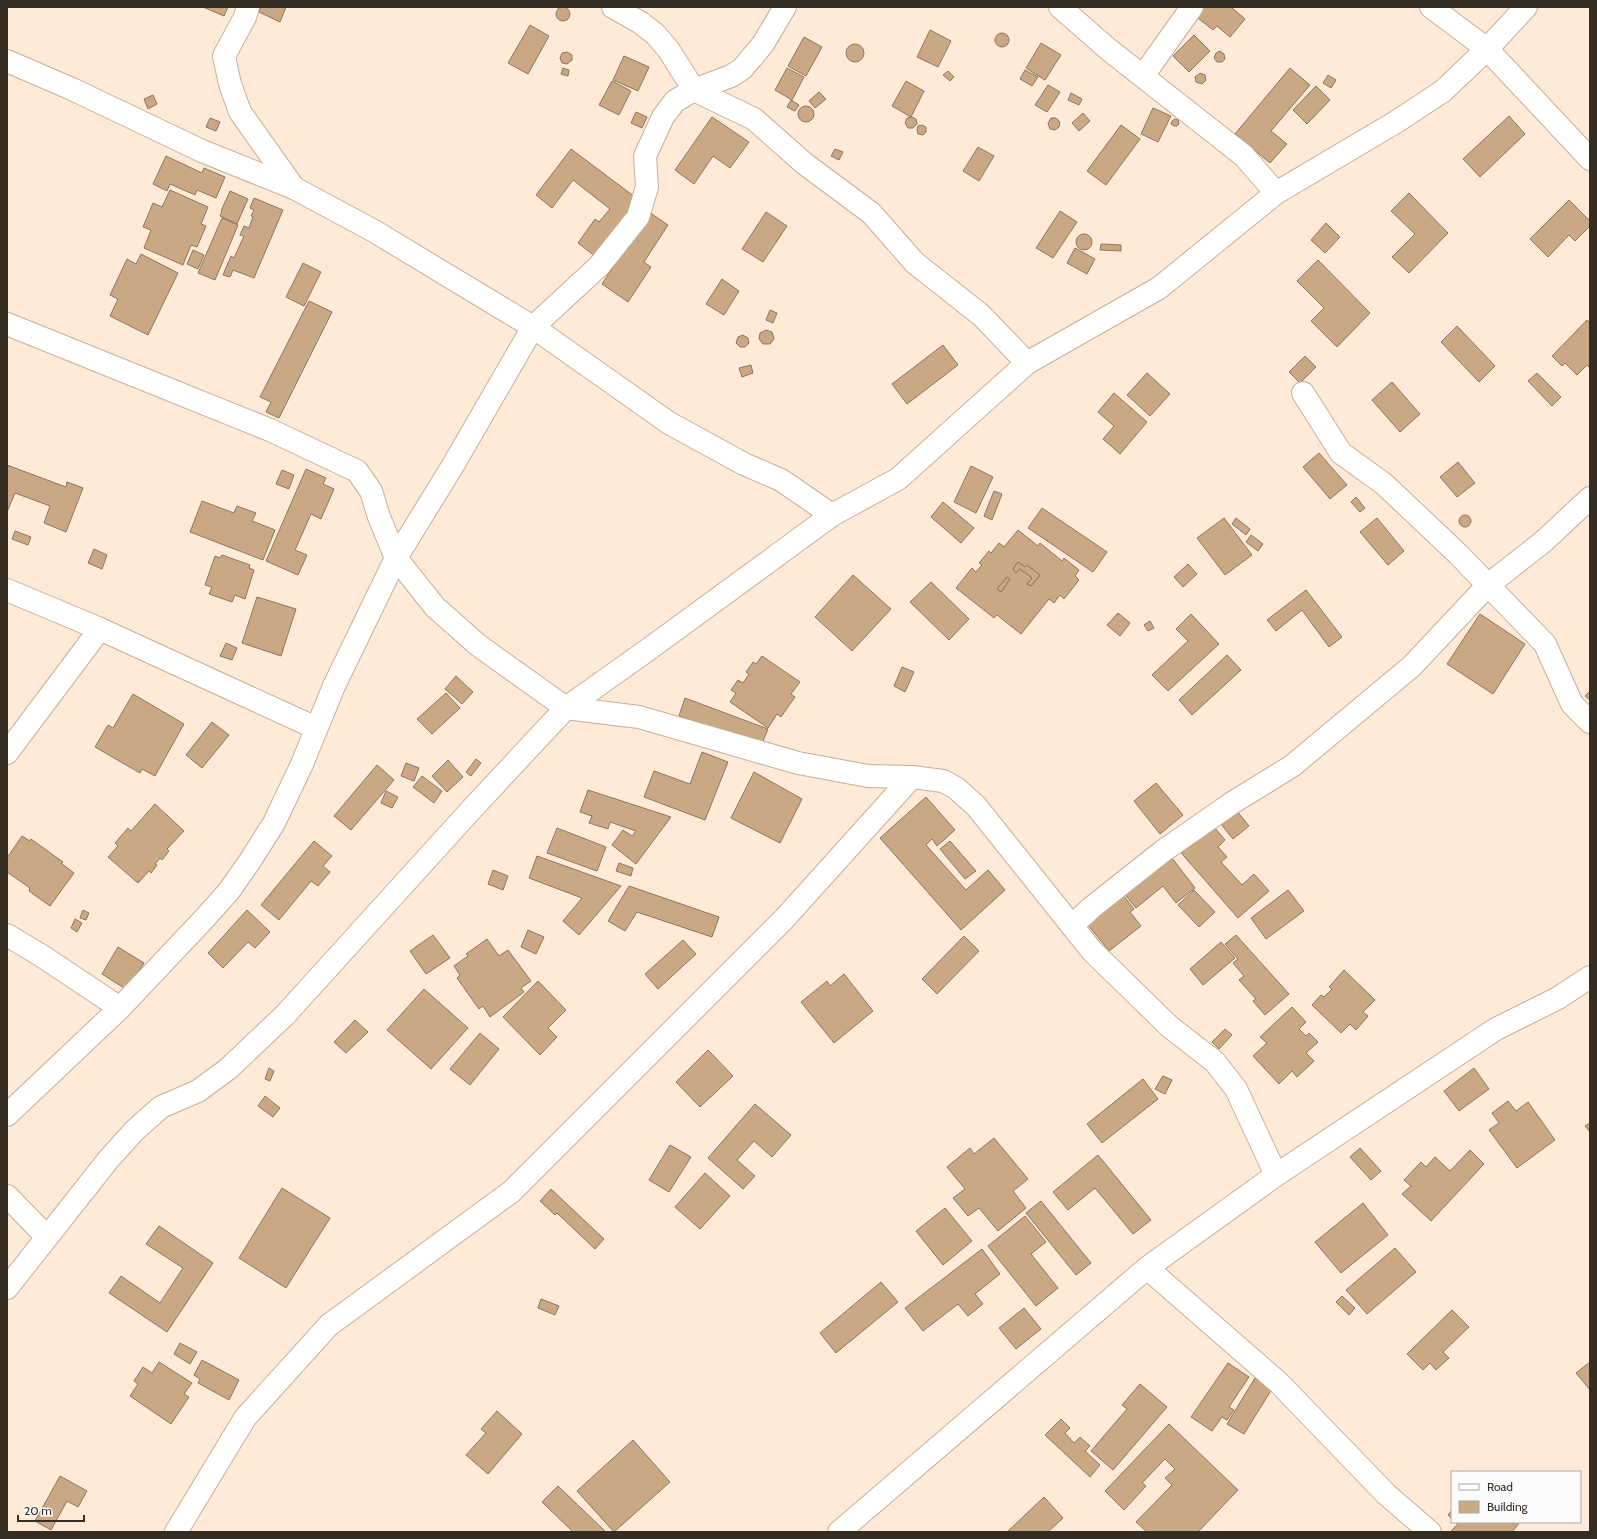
<svg xmlns="http://www.w3.org/2000/svg" width="1597" height="1539" viewBox="0 0 1597 1539" font-family="Cabin,sans-serif">
	<rect width="100%" height="100%" fill="#feead6"/>
	<g fill="#cba884" stroke="#8c7660" fill-rule="evenodd">
		<path d="M203,7H228L224,16Z"/>
		<path d="M261,7H286L280,22L259,12Z"/>
		<path d="M1201,7H1231L1245,19L1230,37L1217,26L1213,30L1194,15Z"/>
		<circle cx="563" cy="14" r="7"/>
		<path d="M530,25L549,36L528,74L508,63Z"/>
		<path d="M930,30L951,41L938,67L917,57Z"/>
		<circle cx="1002" cy="40" r="7"/>
		<path d="M1194,35L1210,51L1189,72L1173,56Z"/>
		<path d="M804,37L822,47L806,76L788,66Z"/>
		<path d="M1041,43L1061,55L1045,80L1026,68Z"/>
		<circle cx="855" cy="53" r="9"/>
		<path d="M1220,51L1224,54L1225,59L1222,62H1217L1214,58L1216,53Z"/>
		<path d="M567,52L572,55V60L567,64L562,63L560,58L562,53Z"/>
		<path d="M624,56L649,67L638,91L613,80Z"/>
		<path d="M563,68L569,70L568,76L561,74Z"/>
		<path d="M787,68L804,77L792,100L775,90Z"/>
		<path d="M1290,68L1310,85L1271,131L1287,144L1270,163L1235,134Z"/>
		<path d="M1025,70L1038,77L1032,86L1020,79Z"/>
		<path d="M948,71L954,77L950,81L943,75Z"/>
		<path d="M1200,73L1205,75L1206,80L1202,84L1196,82L1195,77Z"/>
		<path d="M1328,75L1336,80L1331,88L1323,83Z"/>
		<path d="M612,81L631,91L619,115L599,105Z"/>
		<path d="M906,81L924,91L911,117L892,106Z"/>
		<path d="M1048,85L1060,92L1047,112L1035,105Z"/>
		<path d="M1316,86L1330,100L1307,124L1293,110Z"/>
		<path d="M819,92L826,99L815,108L809,101Z"/>
		<path d="M1071,93L1082,99L1079,105L1068,100Z"/>
		<path d="M153,95L157,104L148,109L144,99Z"/>
		<path d="M791,100L799,105L795,111L787,107Z"/>
		<circle cx="806" cy="114" r="8"/>
		<path d="M1153,108L1171,116L1158,142L1141,134Z"/>
		<path d="M636,112L647,117L642,128L631,123Z"/>
		<path d="M1083,113L1090,121L1079,131L1072,123Z"/>
		<path d="M1509,116L1525,134L1480,177L1463,159Z"/>
		<path d="M712,117L749,142L730,168L713,156L694,184L675,170Z"/>
		<path d="M912,117L916,119L917,124L913,128H908L905,123L907,118Z"/>
		<path d="M210,118L220,122L216,131L206,127Z"/>
		<path d="M1051,118H1056L1060,122L1059,127L1055,130L1050,129L1048,123Z"/>
		<path d="M1175,119L1178,120L1179,124L1177,126H1174L1171,124L1172,121Z"/>
		<path d="M922,125L926,127V132L923,135L918,134L917,130L918,126Z"/>
		<path d="M1121,125L1140,139L1106,185L1087,171Z"/>
		<path d="M978,147L994,156L979,181L963,171Z"/>
		<path d="M571,149L639,200L596,257L578,243L595,219L599,222L610,209L573,180L552,208L536,195Z"/>
		<path d="M835,149L843,152L839,160L831,156Z"/>
		<path d="M166,156L202,173L204,168L225,177L216,198L197,190L195,195L170,184L167,191L153,184Z"/>
		<path d="M170,190L208,207L201,224L206,226L197,247L191,245L183,265L144,248L151,230L143,227L153,203L162,207Z"/>
		<path d="M230,191L248,199L237,224L220,216L222,212L221,211Z"/>
		<path d="M1409,193L1448,233L1409,273L1392,257L1415,234L1391,211Z"/>
		<path d="M254,198L283,210L254,278L233,270L230,277L223,275L231,256L234,258L244,236L240,235L244,226L249,228L253,217L251,216L254,210L250,208Z"/>
		<path d="M1569,200L1590,221V226L1575,241L1569,235L1548,257L1530,239Z"/>
		<path d="M1060,211L1077,222L1053,258L1036,248Z"/>
		<path d="M649,212L668,225L644,262L651,267L628,302L602,284Z"/>
		<path d="M766,212L787,226L763,262L742,249Z"/>
		<path d="M222,218L238,225L215,280L198,273Z"/>
		<path d="M1326,223L1340,237L1325,253L1311,240Z"/>
		<circle cx="1084" cy="242" r="8"/>
		<path d="M1101,244L1121,245V251L1100,250Z"/>
		<path d="M1075,248L1095,259L1087,274L1067,263Z"/>
		<path d="M193,250L204,255L198,269L187,264Z"/>
		<path d="M141,254L178,273L148,335L110,316L118,299L110,295L127,259L136,264Z"/>
		<path d="M1318,260L1370,313L1337,347L1311,321L1324,308L1297,281Z"/>
		<path d="M303,263L321,272L304,306L286,297Z"/>
		<path d="M722,279L739,291L724,315L706,304Z"/>
		<path d="M309,301L332,312L279,418L266,412L271,402L260,397Z"/>
		<path d="M770,310L777,313L773,323L766,320Z"/>
		<path d="M1587,320L1590,323V368L1587,365L1577,375L1565,363L1562,366L1552,356Z"/>
		<path d="M1457,326L1495,366L1479,382L1441,342Z"/>
		<path d="M766,330L772,332L774,339L770,344H763L759,339L760,333Z"/>
		<path d="M743,335L748,338L749,343L745,347H740L736,343L738,337Z"/>
		<path d="M943,345L958,365L907,404L892,384Z"/>
		<path d="M1305,356L1316,367L1300,383L1289,372Z"/>
		<path d="M751,365L753,373L742,377L739,368Z"/>
		<path d="M1147,373L1170,394L1150,416L1127,395Z"/>
		<path d="M1537,373L1561,397L1552,406L1528,381Z"/>
		<path d="M1392,382L1420,414L1400,432L1372,400Z"/>
		<path d="M1114,393L1147,422L1120,454L1103,439L1114,426L1098,412Z"/>
		<path d="M1319,453L1347,485L1330,499L1303,467Z"/>
		<path d="M1458,462L1475,483L1457,497L1440,477Z"/>
		<path d="M7,465L66,487L67,482L83,488L66,532L44,523L50,506L15,493L7,512Z"/>
		<path d="M971,466L993,477L976,513L954,502Z"/>
		<path d="M306,469L326,478L323,484L334,489L321,519L311,514L295,550L307,555L298,575L266,561Z"/>
		<path d="M282,470L294,475L289,489L276,484Z"/>
		<path d="M994,491L1002,494L992,520L984,516Z"/>
		<path d="M1356,497L1365,508L1360,512L1351,502Z"/>
		<path d="M202,501L234,513L237,506L256,513L252,521L275,530L263,560L190,532Z"/>
		<path d="M943,502L974,528L961,543L931,517Z"/>
		<path d="M1042,508L1107,552L1093,572L1028,528Z"/>
		<circle cx="1465" cy="521" r="6"/>
		<path d="M1224,518L1252,555L1225,575L1197,538Z"/>
		<path d="M1236,518L1250,529L1246,535L1232,524Z"/>
		<path d="M1377,518L1404,551L1388,565L1360,532Z"/>
		<path d="M1018,530L1038,546L1040,543L1062,561L1064,558L1079,570L1075,576L1079,580L1064,599L1060,595L1054,603L1049,599L1021,634L997,615L994,618L956,588L972,568L976,572L982,565L979,563L989,551L991,553L999,543L1004,547ZM1018,562L1025,567L1027,565L1040,575L1031,586L1027,584L1032,578L1020,569L1016,573L1013,569ZM1007,577L1010,579L1001,592L997,589Z"/>
		<path d="M15,531L31,537L28,545L12,539Z"/>
		<path d="M1251,535L1263,544L1258,551L1246,542Z"/>
		<path d="M94,549L107,555L102,569L88,563Z"/>
		<path d="M222,555L250,565L249,568L254,570L245,599L235,595L232,602L209,594L212,587L205,585L215,556L220,558Z"/>
		<path d="M1018,562L1025,567L1027,565L1040,575L1031,586L1027,584L1032,578L1020,569L1016,573L1013,569Z"/>
		<path d="M1188,564L1197,574L1183,587L1174,577Z"/>
		<path d="M853,575L891,609L852,651L815,617Z"/>
		<path d="M1007,577L1010,579L1001,592L997,589Z"/>
		<path d="M931,582L969,619L949,640L910,602Z"/>
		<path d="M1306,590L1342,637L1329,647L1302,610L1276,631L1267,620Z"/>
		<path d="M257,597L296,609L281,656L242,643Z"/>
		<path d="M1118,613L1130,623L1120,636L1107,625Z"/>
		<path d="M1191,614L1219,644L1168,691L1152,675L1188,641L1176,629Z"/>
		<path d="M1480,614L1525,644L1493,694L1447,664Z"/>
		<path d="M1150,621L1154,628L1148,631L1144,625Z"/>
		<path d="M226,643L237,648L232,660L220,656Z"/>
		<path d="M1227,655L1241,670L1192,715L1179,700Z"/>
		<path d="M762,656L800,682L791,694L795,697L781,717L777,714L768,728L730,702L736,693L731,690L738,680L743,683L749,674L746,672L753,662L756,664Z"/>
		<path d="M902,667L914,672L905,692L894,686Z"/>
		<path d="M456,676L473,692L462,704L445,689Z"/>
		<path d="M1590,691V700L1585,696Z"/>
		<path d="M446,693L460,708L432,734L417,719Z"/>
		<path d="M133,694L184,724L155,776L142,769L140,773L95,747L108,725L113,728Z"/>
		<path d="M685,698L768,729L761,746L679,716Z"/>
		<path d="M212,722L229,735L202,768L186,755Z"/>
		<path d="M702,752L728,762L705,820L644,797L654,771L690,784Z"/>
		<path d="M476,759L481,763L471,776L466,772Z"/>
		<path d="M448,760L463,777L447,792L432,776Z"/>
		<path d="M406,763L419,768L414,781L401,776Z"/>
		<path d="M377,765L394,780L351,830L334,816Z"/>
		<path d="M754,772L802,799L780,843L731,818Z"/>
		<path d="M422,776L442,791L434,803L413,787Z"/>
		<path d="M1156,783L1183,815L1160,834L1134,801Z"/>
		<path d="M588,790L671,817L636,864L612,845L623,830L632,836L636,831L610,822L608,829L589,823L592,816L580,812Z"/>
		<path d="M386,791L398,797L392,808L381,803Z"/>
		<path d="M926,797L955,830L937,846L932,839L926,845L966,890L988,870L1005,890L961,930L880,838Z"/>
		<path d="M155,804L184,831L167,849L169,851L162,860L160,858L155,864L157,865L151,873L149,871L138,883L108,857L118,846L115,843L128,828L131,831Z"/>
		<path d="M1232,805L1249,826L1233,839L1217,819Z"/>
		<path d="M1209,821L1225,840L1218,847L1227,857L1221,862L1242,885L1254,874L1269,891L1238,918L1176,847Z"/>
		<path d="M557,828L606,847L597,871L547,853Z"/>
		<path d="M22,836L30,841L31,839L63,862L61,863L74,873L50,906L29,891L30,888L7,872V858Z"/>
		<path d="M314,841L332,856L323,866L330,872L318,886L311,881L279,920L261,905Z"/>
		<path d="M950,841L976,871L965,879L940,849Z"/>
		<path d="M1169,854L1195,888L1176,903L1163,886L1136,908L1122,891Z"/>
		<path d="M537,856L621,886L579,935L563,921L582,898L529,878Z"/>
		<path d="M619,863L633,868L631,876L616,871Z"/>
		<path d="M493,870L508,876L503,890L488,884Z"/>
		<path d="M629,886L719,917L712,937L637,912L625,931L608,921Z"/>
		<path d="M1119,890L1134,909L1130,912L1141,926L1109,951L1083,919Z"/>
		<path d="M1194,890L1215,912L1199,927L1178,905Z"/>
		<path d="M1288,890L1304,911L1266,939L1251,918Z"/>
		<path d="M83,910L89,913L86,920L80,918Z"/>
		<path d="M247,910L270,932L255,948L248,942L223,968L208,953Z"/>
		<path d="M75,919L82,923L77,932L71,928Z"/>
		<path d="M528,930L544,937L536,954L521,947Z"/>
		<path d="M433,935L450,958L426,974L410,951Z"/>
		<path d="M1236,935L1289,994L1265,1015L1253,1001L1256,999L1239,980L1244,976L1233,963L1238,959L1225,944Z"/>
		<path d="M964,936L979,951L937,994L922,979Z"/>
		<path d="M487,939L499,956L508,950L531,981L521,988L524,992L490,1017L483,1006L479,1009L457,978L460,975L454,966L468,956L466,954Z"/>
		<path d="M683,940L696,954L658,989L645,974Z"/>
		<path d="M1221,942L1235,958L1203,985L1190,969Z"/>
		<path d="M118,947L144,963L127,990L102,974Z"/>
		<path d="M1344,970L1375,1000L1363,1012L1368,1016L1356,1030L1350,1024L1341,1033L1312,1005L1321,995L1324,997L1332,989L1329,987Z"/>
		<path d="M844,974L873,1011L834,1043L801,1002L827,981L830,986Z"/>
		<path d="M538,981L566,1010L548,1028L557,1037L540,1055L503,1017Z"/>
		<path d="M424,989L468,1028L431,1069L387,1030Z"/>
		<path d="M1292,1007L1306,1022L1299,1029L1306,1036L1309,1033L1318,1042L1306,1053L1314,1061L1297,1077L1292,1071L1279,1084L1253,1056L1267,1043L1260,1037Z"/>
		<path d="M355,1020L368,1032L346,1053L334,1042Z"/>
		<path d="M1225,1029L1232,1035L1219,1049L1212,1042Z"/>
		<path d="M480,1033L499,1049L470,1085L450,1069Z"/>
		<path d="M708,1050L733,1076L700,1107L676,1082Z"/>
		<path d="M269,1068L274,1071L270,1081L265,1079Z"/>
		<path d="M1474,1068L1489,1089L1459,1111L1444,1091Z"/>
		<path d="M1163,1076L1172,1080L1165,1094L1155,1089Z"/>
		<path d="M1143,1079L1158,1099L1102,1143L1087,1124Z"/>
		<path d="M265,1096L280,1108L273,1117L258,1106Z"/>
		<path d="M1508,1101L1516,1111L1528,1102L1555,1140L1517,1168L1489,1130L1499,1123L1492,1113Z"/>
		<path d="M755,1104L791,1135L772,1157L754,1141L737,1160L755,1176L743,1189L708,1158Z"/>
		<path d="M1590,1123V1132L1585,1126Z"/>
		<path d="M994,1138L1028,1179L1013,1191L1026,1208L998,1231L979,1208L968,1216L953,1198L965,1189L947,1167L970,1148L974,1154Z"/>
		<path d="M670,1145L691,1157L669,1192L649,1180Z"/>
		<path d="M1360,1148L1381,1171L1371,1180L1350,1157Z"/>
		<path d="M1470,1150L1484,1164L1431,1221L1402,1194L1411,1186L1404,1180L1421,1162L1426,1167L1435,1157L1450,1171Z"/>
		<path d="M1098,1155L1151,1220L1133,1234L1095,1188L1068,1210L1053,1192Z"/>
		<path d="M705,1173L730,1196L700,1229L675,1207Z"/>
		<path d="M282,1188L330,1218L286,1288L239,1258Z"/>
		<path d="M551,1189L604,1239L595,1249L557,1213L555,1215L540,1201Z"/>
		<path d="M1041,1201L1091,1263L1076,1275L1026,1213Z"/>
		<path d="M1363,1203L1388,1235L1341,1273L1315,1242Z"/>
		<path d="M945,1208L972,1241L943,1265L916,1231Z"/>
		<path d="M1025,1216L1046,1242L1031,1254L1058,1288L1036,1306L988,1246Z"/>
		<path d="M159,1226L213,1263L167,1332L109,1293L121,1276L160,1303L183,1268L146,1244Z"/>
		<path d="M1395,1248L1416,1272L1367,1314L1346,1290Z"/>
		<path d="M982,1249L1000,1274L975,1294L983,1304L968,1316L958,1304L923,1331L905,1308Z"/>
		<path d="M881,1282L898,1302L836,1353L820,1333Z"/>
		<path d="M1342,1296L1355,1308L1349,1315L1336,1302Z"/>
		<path d="M541,1299L559,1306L555,1315L538,1308Z"/>
		<path d="M1024,1308L1041,1329L1016,1349L999,1328Z"/>
		<path d="M1452,1310L1469,1327L1443,1352L1449,1358L1436,1370L1430,1363L1423,1370L1407,1354Z"/>
		<path d="M180,1343L197,1352L190,1364L174,1354Z"/>
		<path d="M202,1360L239,1380L229,1400L198,1383L200,1379L194,1375Z"/>
		<path d="M159,1362L192,1383L184,1394L189,1397L171,1424L130,1396L138,1384L134,1381L143,1367L152,1373Z"/>
		<path d="M1590,1362V1390L1576,1373Z"/>
		<path d="M1228,1363L1249,1377L1229,1407L1234,1410L1227,1420L1222,1417L1212,1431L1191,1417Z"/>
		<path d="M1255,1378L1272,1389L1244,1434L1227,1424Z"/>
		<path d="M1140,1384L1167,1407L1113,1470L1091,1451L1127,1409L1122,1405Z"/>
		<path d="M497,1411L522,1434L488,1474L466,1455L486,1433L481,1429Z"/>
		<path d="M1061,1419L1070,1428L1065,1433L1074,1443L1080,1437L1090,1446L1085,1451L1100,1465L1090,1477L1045,1435Z"/>
		<path d="M1169,1424L1238,1490L1198,1532H1147L1136,1522L1172,1485L1165,1478L1175,1469L1165,1459L1142,1483L1146,1486L1124,1510L1105,1491Z"/>
		<path d="M633,1440L670,1482L614,1532L577,1491Z"/>
		<path d="M60,1476L87,1491L78,1507L67,1501L51,1530L35,1521Z"/>
		<path d="M558,1486L606,1532H573L542,1502Z"/>
		<path d="M1044,1497L1063,1518L1048,1532H1007Z"/>
		<path d="M1452,1510V1519L1448,1515Z"/>
		<path d="M1455,1522H1520L1512,1532H1450L1458,1524Z"/>
	</g>
	<g fill="none" stroke-linecap="round" stroke-linejoin="round">
		<defs>
			<g id="minor">
				<path d="M248,7L245,17L224,56L230,84L240,112L294,188"/>
				<path d="M613,7L641,23L655,34L668,49L694,90L754,119L805,164L871,213L915,263L981,315L1027,363"/>
				<path d="M1060,7L1108,49L1244,156L1276,193"/>
				<path d="M1431,7L1487,49L1590,159"/>
				<path d="M7,61L72,89L202,151L294,188L374,231L533,327L669,423L744,464L781,480L832,515"/>
				<path d="M1143,76L1192,7"/>
				<path d="M7,324L270,430L357,471L371,491L379,517L396,558L435,607L478,645L566,708L639,717L798,763L868,776L912,777L943,781L956,788L976,806L1092,951L1170,1027L1215,1062L1236,1089L1276,1175"/>
				<path d="M1303,393L1341,453L1384,484L1458,554L1545,644L1572,704L1590,722"/>
				<path d="M7,590L100,629L316,728"/>
				<path d="M7,753L100,629"/>
				<path d="M1072,926L1091,908L1163,851L1232,803L1292,766L1412,666L1488,585L1544,541L1590,498"/>
				<path d="M7,935L42,956L120,1008"/>
				<path d="M7,1115L120,1008L204,919L229,891L250,861L274,823L302,764L334,686L396,558L452,467L533,327L599,266L638,217L647,187L645,156L663,117L675,101L694,90L731,76L742,69L763,44L785,7"/>
				<path d="M7,1196L47,1237"/>
				<path d="M1147,1268L1279,1383L1386,1494L1430,1532"/>
				<path d="M7,1288L108,1160L134,1131L161,1107L198,1091L228,1069L285,1015L470,811L566,708L649,649L832,515L898,479L1027,363L1159,288L1276,193L1396,122L1443,91L1487,49L1526,7"/>
				<path d="M176,1532L245,1418L329,1325L511,1192L785,918L912,777"/>
				<path d="M839,1532L1147,1268L1276,1175L1496,1029L1558,998L1590,977"/>
			</g>
		</defs>
		<use href="#minor" stroke="#c7af97" stroke-width="24"/>
		<use href="#minor" stroke="#fff" stroke-width="22"/>
	</g>
	<rect width="1597" height="1539" fill="none" stroke="#352c22" stroke-width="16"/>
	<rect x="1451" y="1471" width="130" height="52" fill="#fbfbfb" stroke="#aca8a4"/>
	<rect x="1459" y="1484" width="20" height="6" fill="#ffffff" stroke="#aca8a4"/>
	<text x="1487" y="1491" font-size="12" fill="#352c22">Road</text>
	<rect x="1459" y="1501" width="20" height="12" fill="#cba884" stroke="#aca8a4"/>
	<text x="1487" y="1511" font-size="12" fill="#352c22">Building</text>
	<path d="M18 1515v6h66v-6" fill="none" stroke="#352c22" stroke-width="2"/>
	<text x="24" y="1515" font-size="12" fill="#352c22" stroke="#fbfbfb" stroke-width="3" paint-order="stroke">20 m</text>
</svg>
